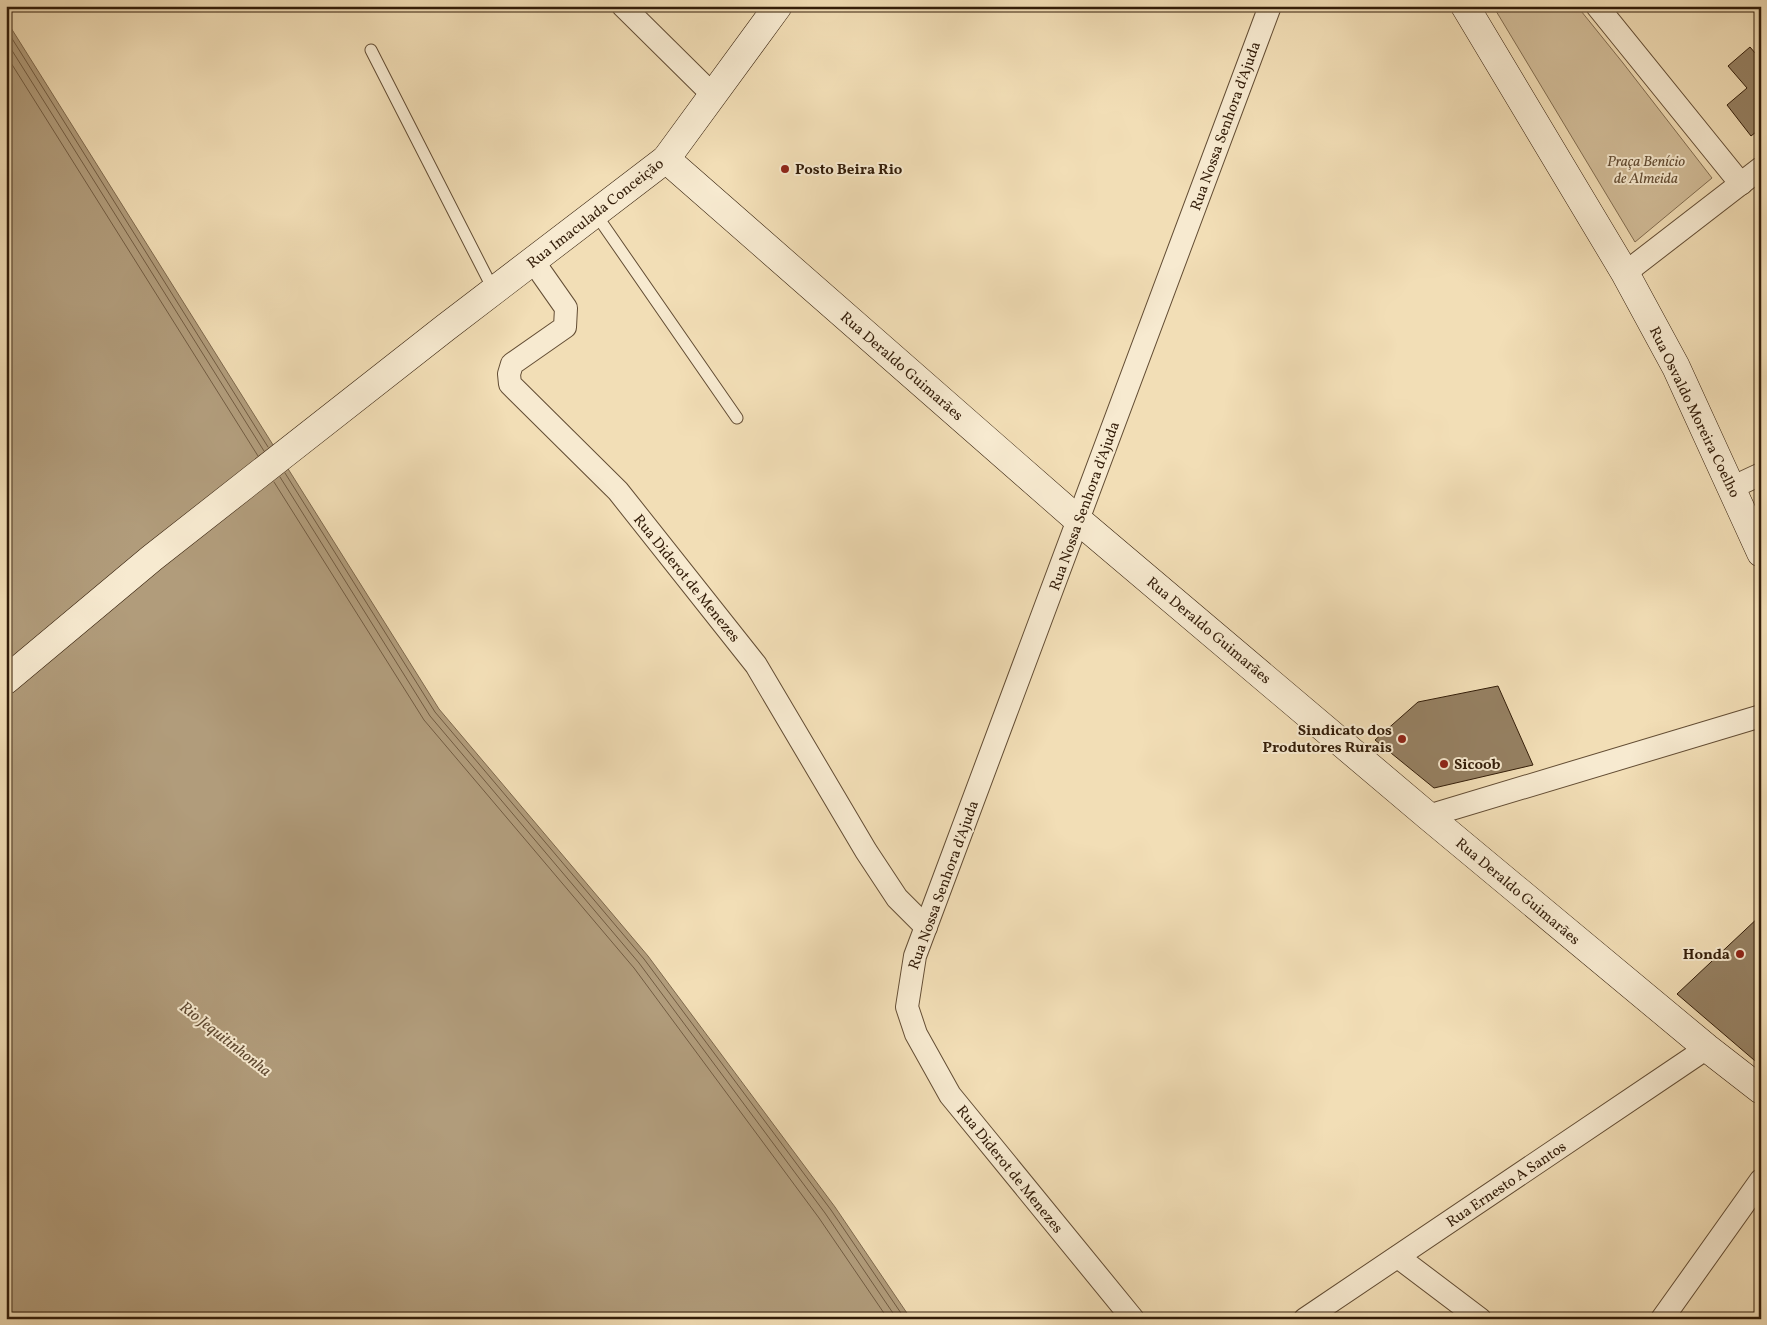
<svg xmlns="http://www.w3.org/2000/svg" width="1767" height="1325" viewBox="0 0 1767 1325" font-family="Vollkorn,serif">
	<rect width="100%" height="100%" fill="#f2deb6"/>
	<filter id="stains"><feTurbulence type="fractalNoise" baseFrequency=".004" numOctaves="4"/><feColorMatrix values="0 0 0 0 .2 0 0 0 0 .09 0 0 0 0 .02 0 0 0 .5 -.17"/></filter>
	<radialGradient id="worn" r=".72"><stop offset=".6" stop-color="#630" stop-opacity="0"/><stop offset="1" stop-color="#630" stop-opacity=".3"/></radialGradient>
	<path fill="#d2bd99" stroke="#826d51" d="M1493,6H1577L1623,63L1712,178L1635,242Z"/>
	<path fill="#b19c7b" stroke="#7f694d" d="M6,20L439,709L648,956L835,1207L911,1319H6Z"/>
	<g fill="none" stroke-linecap="round" stroke-linejoin="round">
		<g stroke="#725c42" stroke-width="1">
			<path d="M6,29L268,447"/>
			<path d="M6,41L264,451"/>
			<path d="M6,55L258,456"/>
			<path d="M285,473L435,712L644,959L831,1210L905,1319"/>
			<path d="M280,477L430,716L639,963L825,1213L897,1319"/>
			<path d="M274,482L424,720L634,968L819,1218L888,1319"/>
		</g>
	</g>
	<g fill="#968163" stroke="#331d09">
		<path d="M1750,47L1761,60V128L1751,136L1727,105L1747,88L1728,66Z"/>
		<path d="M1498,686L1533,765L1434,788L1375,740L1418,702Z"/>
		<path d="M1761,915V1066L1677,994Z"/>
	</g>
	<g fill="none" stroke-linecap="round" stroke-linejoin="round">
		<defs>
			<g id="service">
				<path d="M371,50L494,291"/>
				<path d="M595,213L737,418"/>
			</g>
			<g id="minor">
				<path d="M623,6L713,95"/>
				<path d="M1597,6L1741,184"/>
				<path d="M533,261L566,308L565,327L512,364L509,374L510,384L618,491L756,665L866,851L897,898L926,927"/>
				<path d="M1625,273L1761,168"/>
				<path d="M1731,488L1761,474"/>
				<path d="M1428,816L1761,716"/>
				<path d="M1398,1257L1480,1319"/>
				<path d="M1133,1319L950,1095L916,1034L907,1007L915,956L1270,6"/>
				<path d="M1305,1319L1707,1048"/>
				<path d="M1662,1319L1761,1180"/>
			</g>
			<g id="secondary">
				<path d="M1465,6L1625,273L1676,367L1761,553"/>
				<path d="M666,159L1078,520L1428,816L1707,1048L1761,1090"/>
				<path d="M6,680L152,558L445,328L666,159L778,6"/>
			</g>
		</defs>
		<use href="#service" stroke="#634d34" stroke-width="13"/>
		<use href="#minor" stroke="#634d34" stroke-width="24"/>
		<use href="#secondary" stroke="#331d09" stroke-width="29"/>
		<use href="#service" stroke="#f7ead0" stroke-width="11"/>
		<use href="#minor" stroke="#f7ead0" stroke-width="22"/>
		<use href="#secondary" stroke="#f7ead0" stroke-width="28"/>
	</g>
	<g fill="#8f2418" stroke="#f7ead0" stroke-width="2">
		<circle cx="785" cy="169" r="5"/>
		<circle cx="1402" cy="739" r="5"/>
		<circle cx="1444" cy="764" r="5"/>
		<circle cx="1740" cy="954" r="5"/>
	</g>
	<g text-anchor="middle" stroke-width="4" stroke-linejoin="round" paint-order="stroke">
		<g font-size="15" fill="#331d09" stroke="#f7ead0">
			<text transform="translate(1225 126) rotate(-70)" y="5">Rua Nossa Senhora d'Ajuda</text>
			<text transform="translate(595 213) rotate(-38)" y="5">Rua Imaculada Conceição</text>
			<text transform="translate(902 366) rotate(41)" y="5">Rua Deraldo Guimarães</text>
			<text transform="translate(1695 412) rotate(64)" y="5">Rua Osvaldo Moreira Coelho</text>
			<text transform="translate(1084 506) rotate(-70)" y="5">Rua Nossa Senhora d'Ajuda</text>
			<text transform="translate(687 578) rotate(51)" y="5">Rua Diderot de Menezes</text>
			<text transform="translate(1209 630) rotate(40)" y="5">Rua Deraldo Guimarães</text>
			<text transform="translate(943 885) rotate(-70)" y="5">Rua Nossa Senhora d'Ajuda</text>
			<text transform="translate(1518 891) rotate(40)" y="5">Rua Deraldo Guimarães</text>
			<text transform="translate(1010 1169) rotate(51)" y="5">Rua Diderot de Menezes</text>
			<text transform="translate(1506 1184) rotate(-34)" y="5">Rua Ernesto A Santos</text>
		</g>
		<g font-size="15" font-style="italic" fill="#634d34" stroke="#f7ead0">
			<text x="1646" y="166">Praça Benício<tspan x="1646" dy="17">de Almeida</tspan></text>
		</g>
		<g font-size="15" font-weight="bold" fill="#331d09" stroke="#f7ead0" text-anchor="start">
			<text x="795" y="174">Posto Beira Rio</text>
			<text x="1392" y="735" text-anchor="end">Sindicato dos<tspan x="1392" dy="17">Produtores Rurais</tspan></text>
			<text x="1454" y="769">Sicoob</text>
			<text x="1730" y="959" text-anchor="end">Honda</text>
		</g>
		<g font-size="16" font-style="italic" fill="#5f4931" stroke="#f7ead0">
			<text transform="translate(226 1038) rotate(38)" y="6">Rio Jequitinhonha</text>
		</g>
	</g>
	<rect width="1767" height="1325" fill="none" stroke="#f2deb6" stroke-width="25"/>
	<rect x="8" y="8" width="1752" height="1310" fill="none" stroke="#331d09" stroke-width="2.5"/>
	<rect x="12" y="12" width="1742" height="1300" fill="none" stroke="#331d09"/>
	<rect width="100%" height="100%" filter="url(#stains)"/>
	<rect width="100%" height="100%" fill="url(#worn)"/>
</svg>
